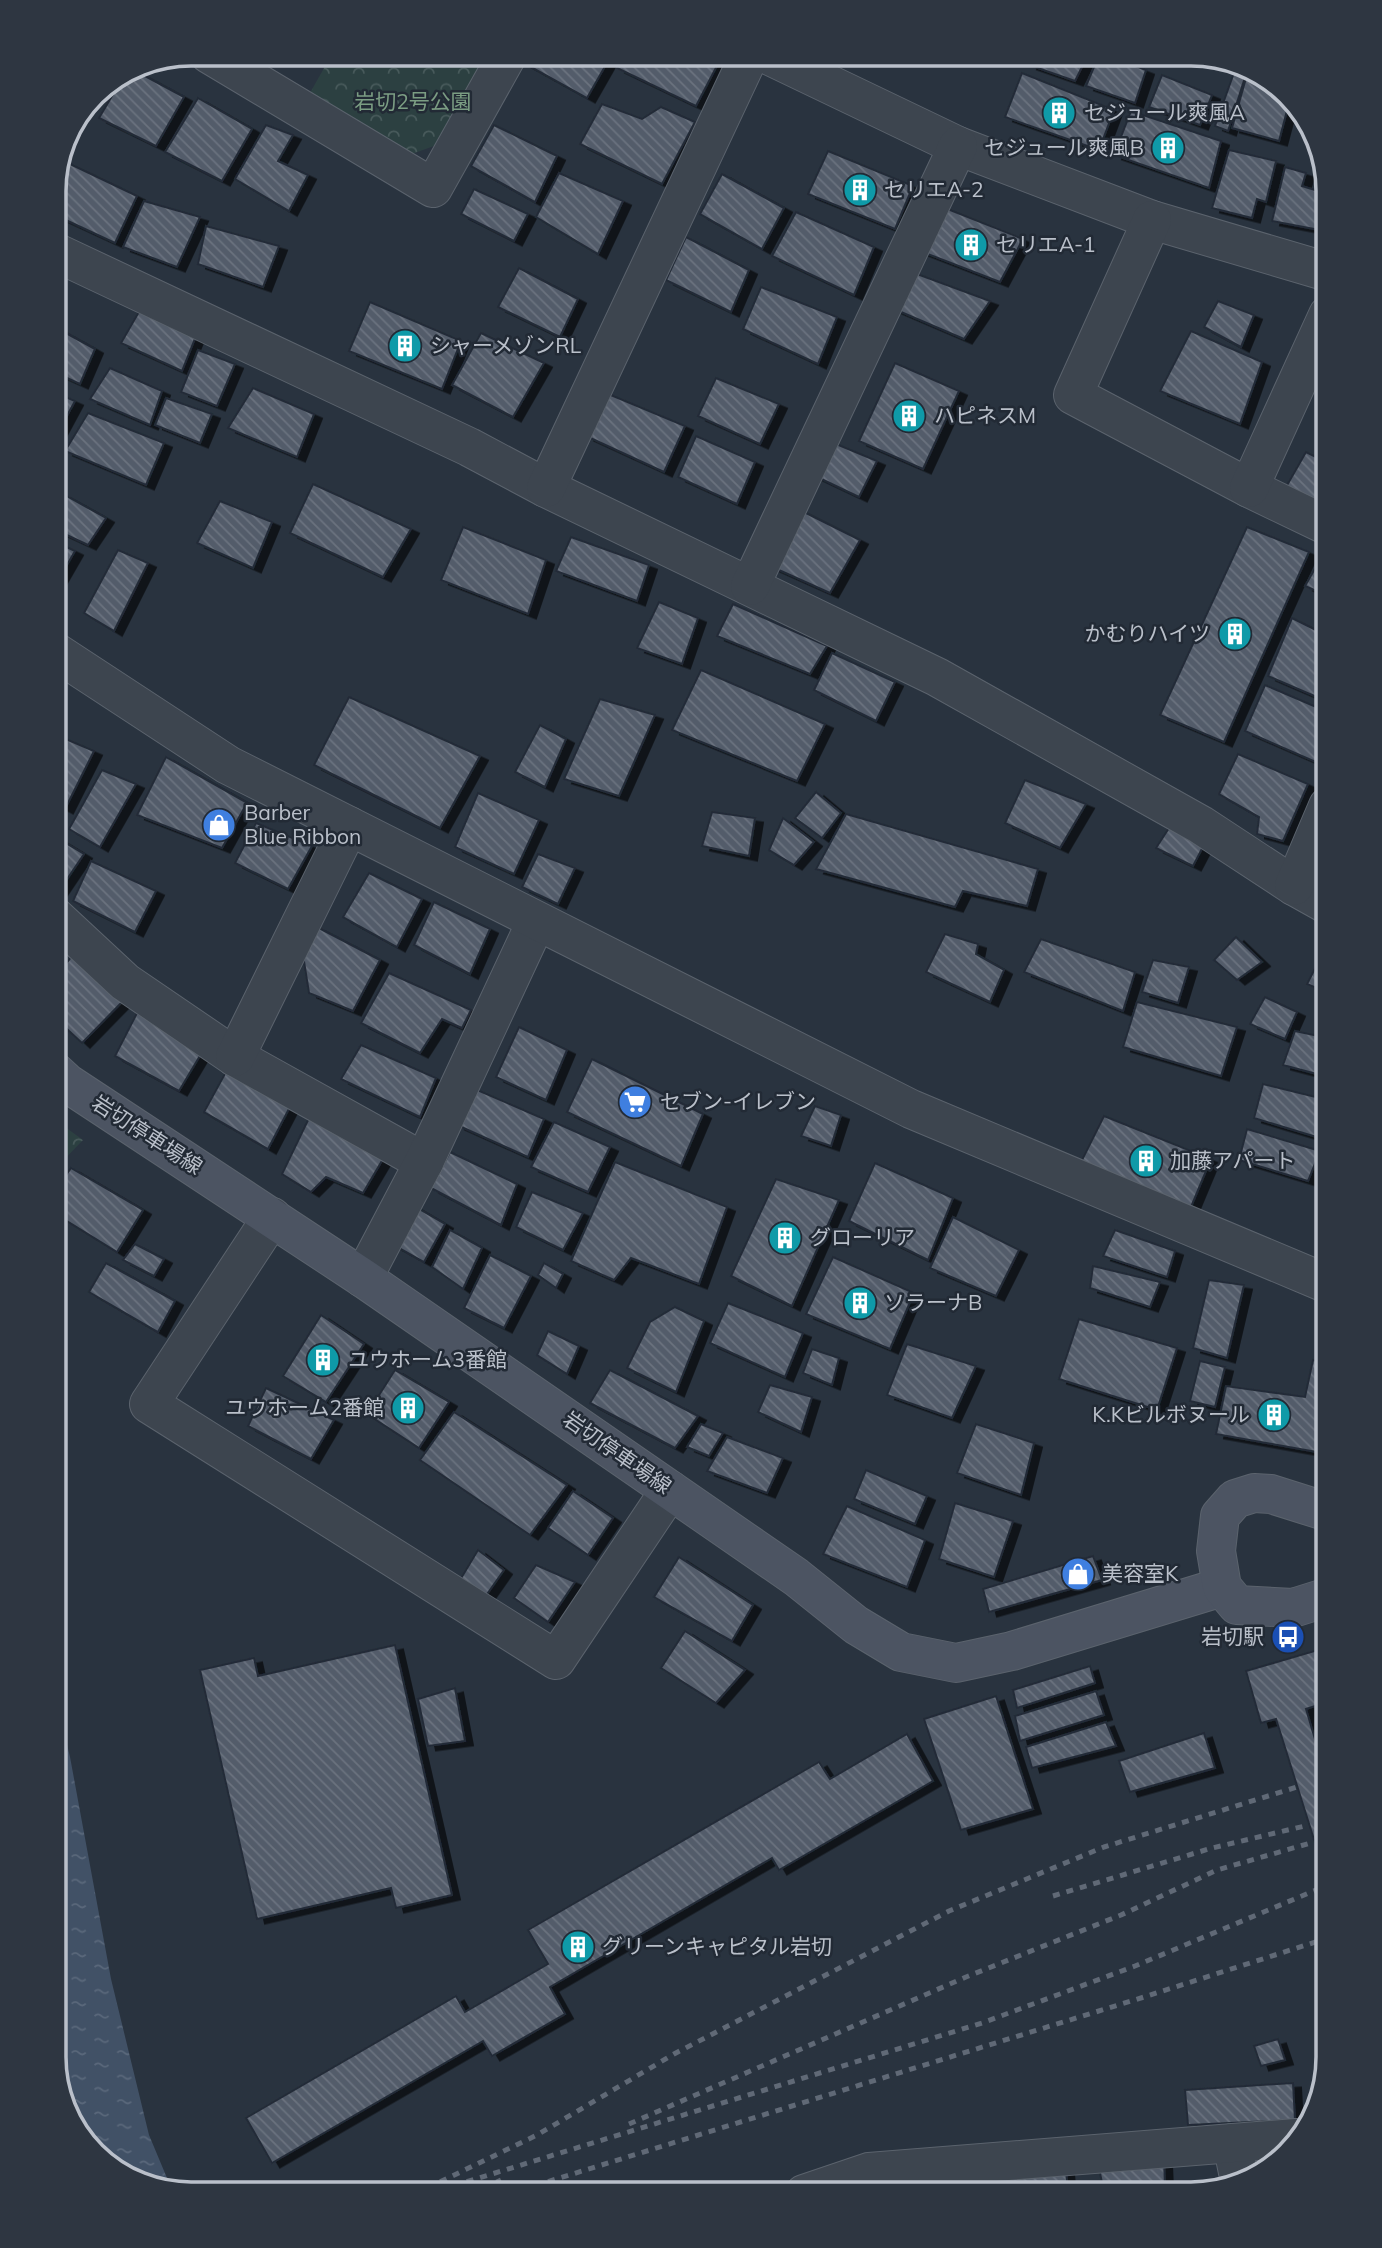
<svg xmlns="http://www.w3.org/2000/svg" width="1382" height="2248" viewBox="0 0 1382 2248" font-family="Mulish,'Noto Sans JP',sans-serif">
	<defs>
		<pattern id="forest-crowns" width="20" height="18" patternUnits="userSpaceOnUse" patternTransform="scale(1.75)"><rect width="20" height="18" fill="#2c4041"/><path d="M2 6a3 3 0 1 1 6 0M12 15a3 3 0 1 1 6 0" fill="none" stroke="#485a5b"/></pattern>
		<pattern id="water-ripples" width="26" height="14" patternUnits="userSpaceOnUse" patternTransform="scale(1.75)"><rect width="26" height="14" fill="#415166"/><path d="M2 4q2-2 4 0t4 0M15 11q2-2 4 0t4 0" fill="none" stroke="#5a687b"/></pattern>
		<pattern id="building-back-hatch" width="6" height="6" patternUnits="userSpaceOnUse" patternTransform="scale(1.75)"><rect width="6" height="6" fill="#535c6a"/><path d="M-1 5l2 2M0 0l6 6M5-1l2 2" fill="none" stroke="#6a727e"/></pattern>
		<filter id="shadow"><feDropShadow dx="8" dy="4.5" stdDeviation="0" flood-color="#0009"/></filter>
	</defs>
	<rect width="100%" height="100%" fill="#29333f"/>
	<g fill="url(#forest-crowns)">
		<path d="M332,54H493L445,142L409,155L310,93Z"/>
		<path d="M54,1119L83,1140L54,1170Z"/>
	</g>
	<path fill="url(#water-ripples)" d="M54,1691L70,1757L111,1979L149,2135L172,2190L116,2171L69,2118L54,2057Z"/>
	<g fill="url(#building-back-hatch)" stroke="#242c37" stroke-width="2" filter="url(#shadow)">
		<path d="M519,54H612L587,98L517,59Z"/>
		<path d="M625,54H708L720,60L696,106L617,68Z"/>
		<path d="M1034,55H1088L1075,81L1029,65Z"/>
		<path d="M1099,55H1107L1146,70L1135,103L1086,86Z"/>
		<path d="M1189,55H1200L1210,58L1209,63Z"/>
		<path d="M1236,67L1247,71L1228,131L1215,126Z"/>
		<path d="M132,69L184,97L156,146L99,118L125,74Z"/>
		<path d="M1022,73L1114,110L1099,150L1005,117Z"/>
		<path d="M1162,75L1212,95L1200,125L1149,107Z"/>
		<path d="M1246,78L1273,84L1289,103L1279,141L1232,128Z"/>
		<path d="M198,98L252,129L222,181L165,152Z"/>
		<path d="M602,104L642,119L661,107L695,122L662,184L580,144Z"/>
		<path d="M1131,111L1221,141L1209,188L1114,155Z"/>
		<path d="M1298,113L1311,128L1295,125Z"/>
		<path d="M266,125L293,135L278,161L308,175L289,211L235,179Z"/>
		<path d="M494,125L557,156L535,202L471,166Z"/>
		<path d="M1229,150L1276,161L1266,202L1257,199L1252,218L1212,208Z"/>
		<path d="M828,151L913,186L895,229L808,194Z"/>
		<path d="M68,163L137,196L115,243L55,215V192Z"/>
		<path d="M1285,167L1306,173L1302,186L1328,194V220L1325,231L1272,221Z"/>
		<path d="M559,173L623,201L598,254L536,217Z"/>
		<path d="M722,174L784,208L762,249L700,214Z"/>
		<path d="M474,189L528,214L514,241L461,214Z"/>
		<path d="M144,201L200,217L177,267L123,247Z"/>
		<path d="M940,206L1023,239L1000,282L920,251Z"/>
		<path d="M796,212L874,247L854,295L772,256Z"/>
		<path d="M206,226L279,246L263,287L198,264Z"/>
		<path d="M686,237L749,270L731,312L666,280Z"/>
		<path d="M519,268L578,299L560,337L498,307Z"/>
		<path d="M909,271L990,301L964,339L894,309Z"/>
		<path d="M761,287L837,317L818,364L743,329Z"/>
		<path d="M1218,301L1254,315L1241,347L1204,327Z"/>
		<path d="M370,302L461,341L442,389L349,351Z"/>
		<path d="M140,310L196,336L182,371L121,343Z"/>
		<path d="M55,327L95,349L80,384L54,372Z"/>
		<path d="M1191,331L1262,362L1240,424L1160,391Z"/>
		<path d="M481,333L544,363L513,417L452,385Z"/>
		<path d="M198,350L235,364L217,406L181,392Z"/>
		<path d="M895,363L959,391L923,469L859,441Z"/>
		<path d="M110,368L162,391L150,425L90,399Z"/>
		<path d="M716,378L779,404L760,444L698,416Z"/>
		<path d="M253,388L314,414L297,457L228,428Z"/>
		<path d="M54,392L75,401L54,440Z"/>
		<path d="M606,393L685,426L664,472L586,436Z"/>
		<path d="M166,398L212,414L200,443L155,425Z"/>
		<path d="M1328,405V425L1320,421Z"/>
		<path d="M88,413L164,443L146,485L65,451Z"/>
		<path d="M696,436L755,462L737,504L678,477Z"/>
		<path d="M829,441L877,461L859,497L813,475Z"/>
		<path d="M1306,452L1328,463V506L1286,487Z"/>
		<path d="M313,484L411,529L383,577L290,533Z"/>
		<path d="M63,494L106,518L88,545L54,529V505Z"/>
		<path d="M220,501L272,522L253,568L197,543Z"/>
		<path d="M800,510L860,540L830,593L770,566Z"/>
		<path d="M463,527L546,560L528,614L441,580Z"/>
		<path d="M1247,527L1309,552L1224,742L1160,715Z"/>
		<path d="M571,537L649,565L637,601L556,571Z"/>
		<path d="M54,541L75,551L56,584L54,583Z"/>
		<path d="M118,550L148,563L114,631L84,613Z"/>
		<path d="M1325,551L1328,552V596L1305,586Z"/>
		<path d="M659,602L698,618L682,664L637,648Z"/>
		<path d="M733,604L827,646L810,674L717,636Z"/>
		<path d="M1292,618L1328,636L1326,701L1268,676Z"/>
		<path d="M832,653L895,682L876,721L814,690Z"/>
		<path d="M701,670L825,724L797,781L672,730Z"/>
		<path d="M1265,685L1328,712V742L1318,763L1245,731Z"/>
		<path d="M349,697L480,756L440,828L314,765Z"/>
		<path d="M600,699L655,715L619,796L564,779Z"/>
		<path d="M540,725L566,739L545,787L515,772Z"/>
		<path d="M54,734L94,751L65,809L54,803Z"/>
		<path d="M1238,754L1308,784L1283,841L1257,834L1259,817L1219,794Z"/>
		<path d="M166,757L247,803L222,848L137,815Z"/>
		<path d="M102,770L136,784L100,847L69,829Z"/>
		<path d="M1025,780L1086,804L1060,848L1005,823Z"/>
		<path d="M816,792L841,813L822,838L795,818Z"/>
		<path d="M478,793L539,820L514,874L455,847Z"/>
		<path d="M712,812L755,818L749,856L702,846Z"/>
		<path d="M846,814L1038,869L1027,906L963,891L955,907L816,869Z"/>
		<path d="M783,818L814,842L794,865L769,850Z"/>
		<path d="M256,823L312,846L288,889L235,863Z"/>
		<path d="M1169,828L1205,843L1193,866L1156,848Z"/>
		<path d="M54,836L84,854L57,894L54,892Z"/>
		<path d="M538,854L575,868L558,904L522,887Z"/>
		<path d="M91,861L156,891L135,932L73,901Z"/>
		<path d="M369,873L422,899L397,947L343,917Z"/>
		<path d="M434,902L490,929L470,974L414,945Z"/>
		<path d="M317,927L380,960L353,1011L309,993L303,955Z"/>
		<path d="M945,934L978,944L976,954L1004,970L990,1002L926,972Z"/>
		<path d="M1236,937L1262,962L1237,980L1214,960Z"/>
		<path d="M1041,939L1135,972L1123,1011L1024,972Z"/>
		<path d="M1328,943V993L1307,984Z"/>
		<path d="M72,956L124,1000L82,1043L54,1017V979Z"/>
		<path d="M1153,960L1189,967L1178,1003L1142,992Z"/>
		<path d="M389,973L471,1010L462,1028L442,1019L420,1053L361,1023Z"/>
		<path d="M1265,997L1297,1012L1285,1039L1250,1024Z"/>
		<path d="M1137,1002L1237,1027L1221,1076L1123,1047Z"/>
		<path d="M137,1013L204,1049L179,1091L115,1056Z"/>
		<path d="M519,1027L567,1050L546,1100L496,1077Z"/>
		<path d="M1295,1031L1328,1038V1077L1283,1065Z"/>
		<path d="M361,1045L436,1078L420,1117L341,1079Z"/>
		<path d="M592,1059L703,1114L681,1166L567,1112Z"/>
		<path d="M227,1070L291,1105L268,1149L204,1112Z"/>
		<path d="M1263,1084L1328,1100V1122L1323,1139L1254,1118Z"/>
		<path d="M475,1089L544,1119L528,1157L457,1125Z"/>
		<path d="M815,1106L841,1115L831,1146L801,1136Z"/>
		<path d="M310,1116L383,1159L363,1193L326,1177L311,1192L282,1174Z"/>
		<path d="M1104,1116L1211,1159L1191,1207L1081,1162Z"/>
		<path d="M554,1122L610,1147L588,1192L531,1167Z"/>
		<path d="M1247,1129L1320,1151L1308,1181L1239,1160Z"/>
		<path d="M450,1152L517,1184L501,1225L431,1188Z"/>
		<path d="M615,1162L727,1207L699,1284L631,1258L614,1280L571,1261Z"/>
		<path d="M875,1163L953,1198L928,1260L849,1221Z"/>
		<path d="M71,1168L143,1210L117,1252L54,1213V1192Z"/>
		<path d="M776,1179L839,1200L792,1306L731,1276Z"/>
		<path d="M532,1192L583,1213L563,1250L516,1227Z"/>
		<path d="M414,1206L445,1224L424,1262L394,1245Z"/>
		<path d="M953,1217L1019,1250L996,1296L930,1268Z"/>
		<path d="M450,1230L482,1248L463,1289L432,1267Z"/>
		<path d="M1115,1230L1175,1251L1167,1277L1103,1256Z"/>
		<path d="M135,1244L164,1259L154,1276L123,1260Z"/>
		<path d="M490,1255L531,1276L504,1328L464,1308Z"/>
		<path d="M833,1257L914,1293L890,1349L806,1314Z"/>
		<path d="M106,1263L175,1301L158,1332L89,1292Z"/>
		<path d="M544,1263L563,1274L556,1288L538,1275Z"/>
		<path d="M1093,1266L1160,1282L1150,1307L1090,1288Z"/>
		<path d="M1209,1280L1244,1285L1227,1358L1193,1348Z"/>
		<path d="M728,1303L803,1333L785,1377L710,1343Z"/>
		<path d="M675,1307L704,1321L676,1392L627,1368L650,1322Z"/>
		<path d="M321,1315L364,1344L326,1402L283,1376Z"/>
		<path d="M1079,1319L1177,1348L1157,1410L1059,1379Z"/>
		<path d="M548,1331L579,1346L567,1374L537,1355Z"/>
		<path d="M907,1344L976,1366L952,1418L887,1395Z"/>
		<path d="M812,1349L839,1358L832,1385L803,1373Z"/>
		<path d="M1313,1360L1328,1363V1454L1216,1434L1226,1386L1305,1397Z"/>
		<path d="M1200,1361L1225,1367L1215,1407L1190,1401Z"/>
		<path d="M395,1370L449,1402L419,1448L367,1414Z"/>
		<path d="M610,1370L698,1416L675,1448L590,1403Z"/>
		<path d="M770,1385L812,1397L801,1432L758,1412Z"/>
		<path d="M266,1388L334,1420L311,1459L248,1426Z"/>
		<path d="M454,1412L567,1485L530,1535L420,1460Z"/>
		<path d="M701,1424L723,1433L709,1456L687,1447Z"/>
		<path d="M976,1424L1034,1443L1021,1495L957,1473Z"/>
		<path d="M727,1437L783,1458L767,1493L707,1471Z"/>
		<path d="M866,1470L927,1496L915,1524L854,1499Z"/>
		<path d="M573,1491L613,1518L588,1555L548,1528Z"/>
		<path d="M955,1503L1013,1521L994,1577L939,1559Z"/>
		<path d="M847,1506L925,1540L907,1587L823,1554Z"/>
		<path d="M478,1550L504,1570L485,1597L460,1580Z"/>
		<path d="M1093,1556L1102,1580L989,1612L983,1589Z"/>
		<path d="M679,1557L753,1605L732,1641L654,1597Z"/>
		<path d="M536,1565L575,1582L548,1622L514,1598Z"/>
		<path d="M685,1631L745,1670L716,1703L661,1668Z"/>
		<path d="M395,1645L452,1895L396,1908L391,1888L257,1919L200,1670L254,1658L258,1676Z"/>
		<path d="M1328,1647V1702L1306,1709L1328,1783V1884L1276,1719L1261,1723L1246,1671Z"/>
		<path d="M1090,1666L1095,1683L1017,1708L1013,1690Z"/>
		<path d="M455,1688L465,1741L428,1746L418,1699Z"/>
		<path d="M1096,1691L1104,1715L1020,1741L1015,1716Z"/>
		<path d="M996,1696L1033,1809L961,1830L924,1719Z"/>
		<path d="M1106,1722L1116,1746L1032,1768L1026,1747Z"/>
		<path d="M1204,1733L1215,1768L1130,1792L1119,1761Z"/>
		<path d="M907,1734L933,1781L779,1870L772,1858L550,1987L565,2014L492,2056L483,2041L272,2163L246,2118L456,1996L465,2012L548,1964L528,1930L819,1762L830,1779Z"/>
		<path d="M1278,2039L1285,2060L1261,2066L1254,2046Z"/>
		<path d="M1293,2083L1295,2120L1188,2125L1185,2090Z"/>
		<path d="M1164,2160L1165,2185L1104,2193L1099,2168Z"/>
		<path d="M1066,2169L1068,2194H1005L1003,2177Z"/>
		<path d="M1202,2188V2191L1191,2194H1172Z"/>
	</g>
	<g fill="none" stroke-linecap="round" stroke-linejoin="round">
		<defs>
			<g id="minor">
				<path d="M209,54L433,188L508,54"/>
				<path d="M766,54L958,146L1152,220L1328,272"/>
				<path d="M1152,220L1073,395L1249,488L1328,526"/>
				<path d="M55,252L469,447L546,488L937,677L1201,825L1294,886L1328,905"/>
				<path d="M546,488L750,54"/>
				<path d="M1249,488L1328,315"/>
				<path d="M750,586L958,146"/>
				<path d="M1294,886L1328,806"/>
				<path d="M54,916L125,982L235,1057L424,1162"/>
				<path d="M235,1057L349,826"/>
				<path d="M272,1217L149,1404L556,1660L670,1490"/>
				<path d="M363,1278L424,1162L536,922"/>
				<path d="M1232,2143L1240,2182"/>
				<path d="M804,2194L869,2172L1296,2138"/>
			</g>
			<path id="tertiary" d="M54,651L228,765L911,1109L1328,1284"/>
			<g id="secondary">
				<path d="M54,1071L67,1083L363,1278L796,1577L856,1625L901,1652L956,1663L1012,1651L1222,1587"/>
				<path d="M1328,1597L1293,1608L1237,1605L1222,1587L1216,1551L1220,1516L1235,1499L1254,1493L1271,1494L1328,1512"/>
			</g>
		</defs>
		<use href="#minor" stroke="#5b636d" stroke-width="40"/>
		<use href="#tertiary" stroke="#5b636d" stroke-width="40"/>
		<use href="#secondary" stroke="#5b636d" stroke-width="40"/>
		<use href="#minor" stroke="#3d454f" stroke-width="38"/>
		<use href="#tertiary" stroke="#3d454f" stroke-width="38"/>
		<use href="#secondary" stroke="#4c5462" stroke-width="38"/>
		<g stroke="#606976" stroke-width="5" stroke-dasharray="7 7" stroke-linecap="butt">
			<path d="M1326,1777H1328"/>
			<path d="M1053,1896L1212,1848L1309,1825"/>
			<path d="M629,2124L966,1977L1121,1915L1217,1870L1314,1842"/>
			<path d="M440,2190L982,2023L1135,1966L1328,1885"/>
			<path d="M415,2194L537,2135L674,2054L949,1911L1104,1847L1297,1787"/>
			<path d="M471,2194L501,2180"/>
			<path d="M508,2194L1144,1997L1328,1938"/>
		</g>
	</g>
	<defs>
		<symbol id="building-disc" viewBox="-11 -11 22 22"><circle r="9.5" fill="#0f9aa8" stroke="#222a35"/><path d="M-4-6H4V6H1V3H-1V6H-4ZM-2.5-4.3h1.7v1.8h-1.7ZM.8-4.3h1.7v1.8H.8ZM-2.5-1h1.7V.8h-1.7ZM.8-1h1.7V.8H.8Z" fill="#fff"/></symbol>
		<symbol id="shop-disc" viewBox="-11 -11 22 22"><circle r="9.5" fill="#3f7fe0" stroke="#222a35"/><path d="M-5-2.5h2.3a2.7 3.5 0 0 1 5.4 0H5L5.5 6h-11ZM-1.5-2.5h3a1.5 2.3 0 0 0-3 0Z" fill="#fff"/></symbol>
		<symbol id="supermarket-disc" viewBox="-11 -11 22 22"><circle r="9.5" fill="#3f7fe0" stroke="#222a35"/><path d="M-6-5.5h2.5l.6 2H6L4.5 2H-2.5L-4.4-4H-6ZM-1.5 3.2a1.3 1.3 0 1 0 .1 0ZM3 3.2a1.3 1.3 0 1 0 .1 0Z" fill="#fff"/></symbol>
		<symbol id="bus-disc" viewBox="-11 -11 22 22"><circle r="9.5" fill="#1a4fb4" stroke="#222a35"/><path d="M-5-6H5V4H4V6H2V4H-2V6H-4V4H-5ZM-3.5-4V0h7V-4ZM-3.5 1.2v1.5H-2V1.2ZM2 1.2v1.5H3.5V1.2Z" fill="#fff"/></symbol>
	</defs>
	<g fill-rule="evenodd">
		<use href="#building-disc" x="1040" y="94" width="38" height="38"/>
		<use href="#building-disc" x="1149" y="129" width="38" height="38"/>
		<use href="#building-disc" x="841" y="171" width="38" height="38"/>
		<use href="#building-disc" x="952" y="226" width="38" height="38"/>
		<use href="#building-disc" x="386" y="327" width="38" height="38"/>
		<use href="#building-disc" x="890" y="397" width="38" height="38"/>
		<use href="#building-disc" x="1216" y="615" width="38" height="38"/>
		<use href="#shop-disc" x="200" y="806" width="38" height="38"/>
		<use href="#supermarket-disc" x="616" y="1083" width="38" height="38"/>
		<use href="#building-disc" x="1127" y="1142" width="38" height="38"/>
		<use href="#building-disc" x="766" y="1219" width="38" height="38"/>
		<use href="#building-disc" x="841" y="1284" width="38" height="38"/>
		<use href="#building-disc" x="304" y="1341" width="38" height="38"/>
		<use href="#building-disc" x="389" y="1389" width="38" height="38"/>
		<use href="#building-disc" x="1255" y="1396" width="38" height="38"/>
		<use href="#shop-disc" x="1059" y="1555" width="38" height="38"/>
		<use href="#bus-disc" x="1269" y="1618" width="38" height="38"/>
		<use href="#building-disc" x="559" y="1928" width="38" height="38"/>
	</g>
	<g text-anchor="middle" stroke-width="5" stroke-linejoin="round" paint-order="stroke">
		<g font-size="21" fill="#7b9d83" stroke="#222a35">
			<text x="413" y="109">岩切2号公園</text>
		</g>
		<g font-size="21" fill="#bac0ca" stroke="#222a35" text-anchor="start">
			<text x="1084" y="120">セジュール爽風A</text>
			<text x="1144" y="155" text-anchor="end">セジュール爽風B</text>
			<text x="884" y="197">セリエA-2</text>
			<text x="996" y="252">セリエA-1</text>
			<text x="430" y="353">シャーメゾンRL</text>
			<text x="934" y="423">ハピネスM</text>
			<text x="1210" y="641" text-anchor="end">かむりハイツ</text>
			<text x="244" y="820">Barber<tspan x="244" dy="24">Blue Ribbon</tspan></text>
			<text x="660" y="1109">セブン-イレブン</text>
			<text x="1170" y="1168">加藤アパート</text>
			<text x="810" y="1245">グローリア</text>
			<text x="884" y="1310">ソラーナB</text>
			<text x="348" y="1367">ユウホーム3番館</text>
			<text x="384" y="1415" text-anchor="end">ユウホーム2番館</text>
			<text x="1250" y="1422" text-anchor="end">K.Kビルボヌール</text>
			<text x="1102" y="1581">美容室K</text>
			<text x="1264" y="1644" text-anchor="end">岩切駅</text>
			<text x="602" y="1954">グリーンキャピタル岩切</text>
		</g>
		<g font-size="21" fill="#bac0ca" stroke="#222a35">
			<text transform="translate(147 1135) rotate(33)" y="7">岩切停車場線</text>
			<text transform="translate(617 1453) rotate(35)" y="7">岩切停車場線</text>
		</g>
	</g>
	<path d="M0 0H1382V2248H0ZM191 66H1191A125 125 0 0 1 1316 191V2057A125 125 0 0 1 1191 2182H191A125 125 0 0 1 66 2057V191A125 125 0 0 1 191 66Z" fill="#2e3641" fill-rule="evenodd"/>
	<path fill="none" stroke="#bac0ca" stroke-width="3.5" d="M191 66H1191A125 125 0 0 1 1316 191V2057A125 125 0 0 1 1191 2182H191A125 125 0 0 1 66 2057V191A125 125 0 0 1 191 66Z"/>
</svg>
